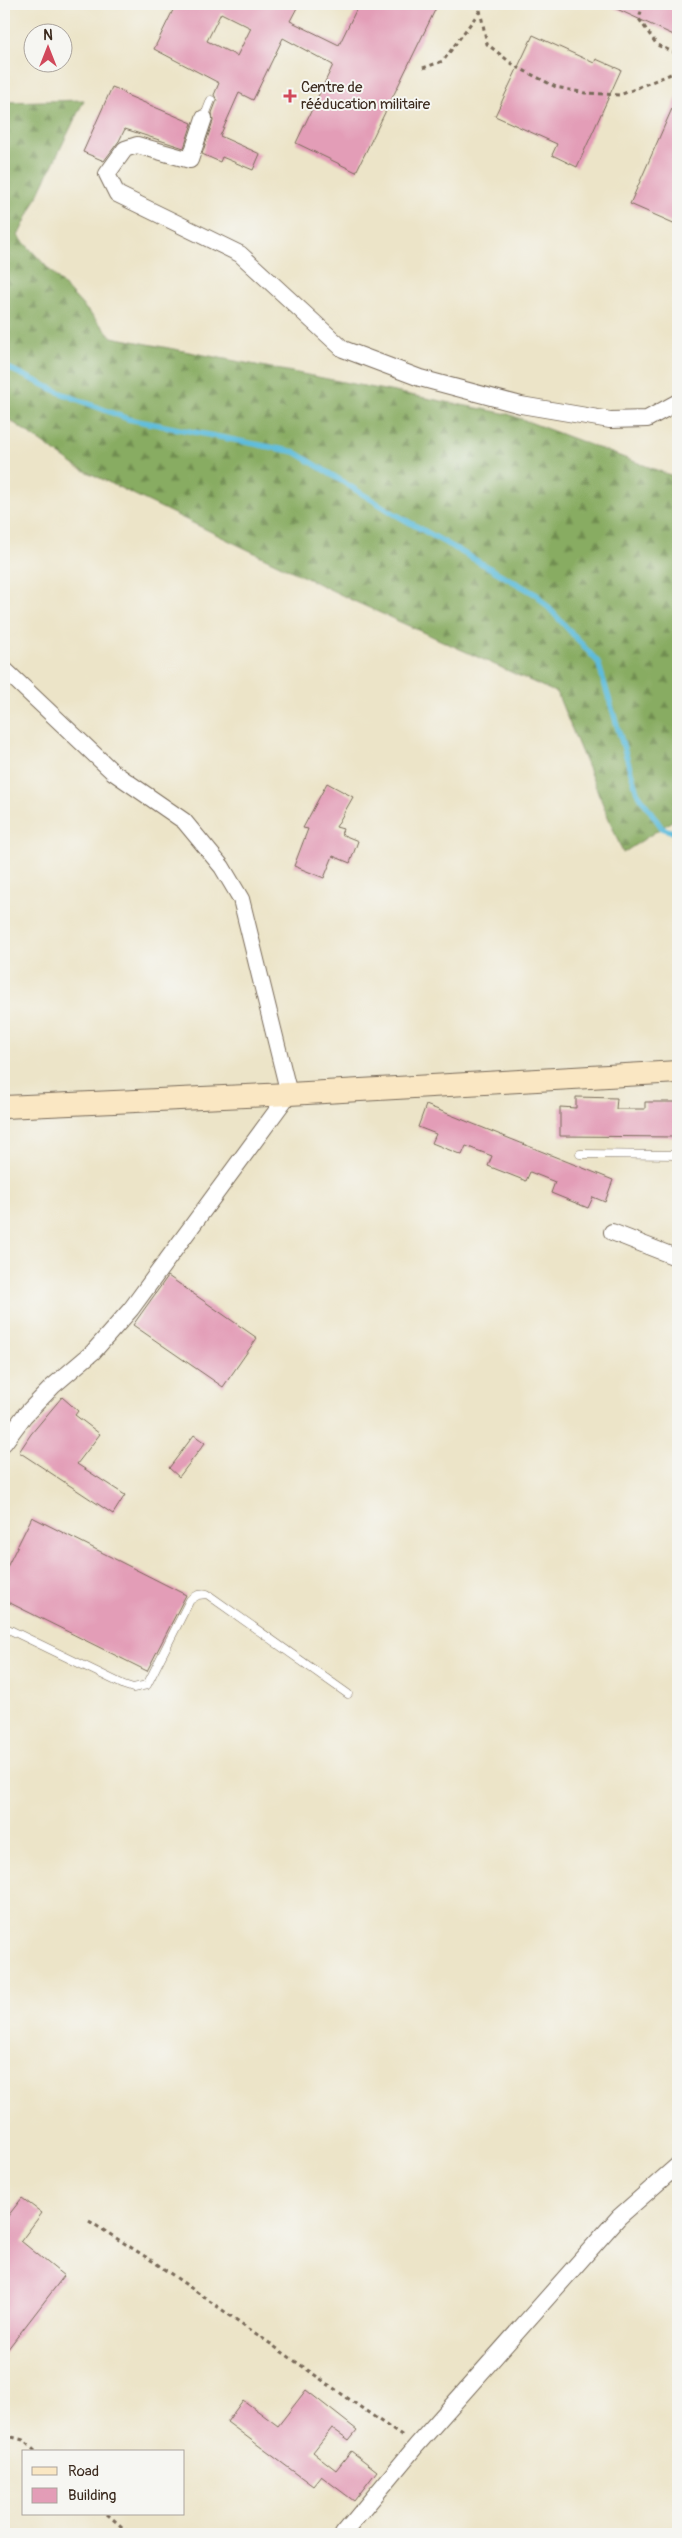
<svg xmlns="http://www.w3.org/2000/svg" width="682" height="2538" viewBox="0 0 682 2538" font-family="Pangolin,sans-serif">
	<defs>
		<pattern id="forest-firs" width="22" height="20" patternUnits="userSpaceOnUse" patternTransform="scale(1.25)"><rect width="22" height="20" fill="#88ac62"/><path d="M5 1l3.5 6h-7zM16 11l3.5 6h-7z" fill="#708c50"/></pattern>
	</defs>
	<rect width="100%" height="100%" fill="#f6f6f2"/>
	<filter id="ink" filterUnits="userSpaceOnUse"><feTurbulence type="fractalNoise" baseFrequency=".02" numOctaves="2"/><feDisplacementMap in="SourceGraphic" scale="10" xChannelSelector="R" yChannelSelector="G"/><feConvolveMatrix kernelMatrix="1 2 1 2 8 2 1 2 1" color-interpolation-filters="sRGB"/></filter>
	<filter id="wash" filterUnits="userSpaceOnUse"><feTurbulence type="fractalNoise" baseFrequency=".0096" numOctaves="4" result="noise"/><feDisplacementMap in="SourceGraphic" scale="20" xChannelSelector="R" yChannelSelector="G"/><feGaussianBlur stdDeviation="1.12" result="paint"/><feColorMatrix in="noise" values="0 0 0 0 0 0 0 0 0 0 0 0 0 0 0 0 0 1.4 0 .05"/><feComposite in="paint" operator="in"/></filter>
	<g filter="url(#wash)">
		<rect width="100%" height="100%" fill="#ece4c8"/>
		<path fill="url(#forest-firs)" stroke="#626b40" d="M84,100L18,236L112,337L508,414L678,478V817L623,853L557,693L356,602L77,467L4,416V102Z"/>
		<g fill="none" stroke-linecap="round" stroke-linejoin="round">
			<path stroke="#5dbcdb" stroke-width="5.5" d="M4,366L61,393L128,419L295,452L393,513L537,595L598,662L637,792L662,828L678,834"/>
		</g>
		<g id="blocks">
			<g fill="#e39db7" fill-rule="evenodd">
				<path d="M176,4H299L290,21L339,45L359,4H438L356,172L296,143L333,65L283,38L253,100L239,93L220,136L260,154L253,170L222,157L220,162L202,154L213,121L212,113L217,100L214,95L219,83L154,49ZM221,13L251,28L237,56L207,41Z"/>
				<path d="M606,4H678V37Z"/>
				<path d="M533,35L594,63L596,59L621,70L577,167L552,155L557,144L495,116Z"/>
				<path d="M112,87L125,92L124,94L192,123L184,148L125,129L119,141L104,161L83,152Z"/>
				<path d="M678,95V225L630,204Z"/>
				<path d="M327,783L353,797L336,827L343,829L341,834L358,841L350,863L333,856L324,878L294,866L308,829L303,828Z"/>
				<path d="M576,1097L617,1098L616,1109H645V1102H678V1137L560,1136V1107L576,1108Z"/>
				<path d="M426,1105L613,1180L605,1202L593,1197L588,1208L551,1193L555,1182L530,1172L526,1181L488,1166L492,1156L466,1146L462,1155L432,1143L436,1134L418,1127Z"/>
				<path d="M168,1276L257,1338L223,1387L133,1325Z"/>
				<path d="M62,1397L78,1411L75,1415L100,1434L77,1464L125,1495L113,1514L19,1452L31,1434Z"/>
				<path d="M194,1435L205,1443L179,1477L169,1468Z"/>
				<path d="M32,1517L186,1595L147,1671L4,1600V1573Z"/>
				<path d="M22,2198L42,2213L21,2241L64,2276L4,2354V2221Z"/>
				<path d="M306,2390L357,2430L349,2440L332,2428L313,2452L336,2470L351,2451L377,2471L354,2501L321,2476L313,2486L227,2422L243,2400L278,2426Z"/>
			</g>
		</g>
	</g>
	<g filter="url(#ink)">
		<use href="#blocks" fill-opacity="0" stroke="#796b5a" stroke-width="1"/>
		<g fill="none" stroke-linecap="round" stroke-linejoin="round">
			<defs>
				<g id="service">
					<path d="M204,118L211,100"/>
					<path d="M580,1154L678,1155"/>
					<path d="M4,1627L124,1685L133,1688L147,1685L190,1600L198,1595L207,1594L348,1694"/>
				</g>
				<g id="minor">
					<path d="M204,118L190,160L137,145L125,149L107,174L117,194L240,254L343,349L420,378L521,405L610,420L647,419L678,402"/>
					<path d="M4,669L113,772L184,821L222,867L241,899L289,1094L131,1309L93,1352L53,1386L24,1416L4,1443"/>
					<path d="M612,1232L678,1258"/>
					<path d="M343,2534L416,2446L619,2217L678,2165"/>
				</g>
				<path id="secondary" d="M4,1107L289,1094L678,1072"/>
			</defs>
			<use href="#service" stroke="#796b5a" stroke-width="9"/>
			<use href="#minor" stroke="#796b5a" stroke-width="18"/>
			<use href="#secondary" stroke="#796b5a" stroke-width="24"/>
			<g stroke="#796b5a" stroke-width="3" stroke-dasharray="4 4" stroke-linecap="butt">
				<path d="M643,4L639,19L657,45L678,54"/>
				<path d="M480,10L487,44L515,66L556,87L585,93L620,95L678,71"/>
				<path d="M423,68L443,61L485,4"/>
				<path d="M89,2221L154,2262L403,2437"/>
				<path d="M4,2435L23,2440L36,2452"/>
				<path d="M107,2514L130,2534"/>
			</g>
			<use href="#service" stroke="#fff" stroke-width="8"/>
			<use href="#minor" stroke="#fff" stroke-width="16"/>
			<use href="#secondary" stroke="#fae7c3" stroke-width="22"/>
		</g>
	</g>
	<path fill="#d1495b" stroke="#f6f6f2" stroke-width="2" d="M287.5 88.5h5v5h5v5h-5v5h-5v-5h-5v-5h5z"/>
	<g text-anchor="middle" stroke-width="4" stroke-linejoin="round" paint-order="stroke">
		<g font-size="15" fill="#3b2a1e" stroke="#f6f6f2" text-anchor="start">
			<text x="301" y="92">Centre de<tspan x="301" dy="17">rééducation militaire</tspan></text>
		</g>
	</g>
	<rect width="682" height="2538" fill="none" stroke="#f6f6f2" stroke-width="20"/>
	<rect x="22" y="2450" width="162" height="65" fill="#f6f6f2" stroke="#aba49d"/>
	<rect x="32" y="2467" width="25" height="8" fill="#fae7c3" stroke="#aba49d"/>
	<text x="68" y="2476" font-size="15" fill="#3b2a1e">Road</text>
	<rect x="32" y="2488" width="25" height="15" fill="#e39db7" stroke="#aba49d"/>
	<text x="68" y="2500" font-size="15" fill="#3b2a1e">Building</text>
	<g transform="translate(48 48)"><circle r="24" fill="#f6f6f2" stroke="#aba49d"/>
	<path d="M0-4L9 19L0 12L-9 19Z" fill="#d1495b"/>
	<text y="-8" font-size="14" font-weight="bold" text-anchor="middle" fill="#3b2a1e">N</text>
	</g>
</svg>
